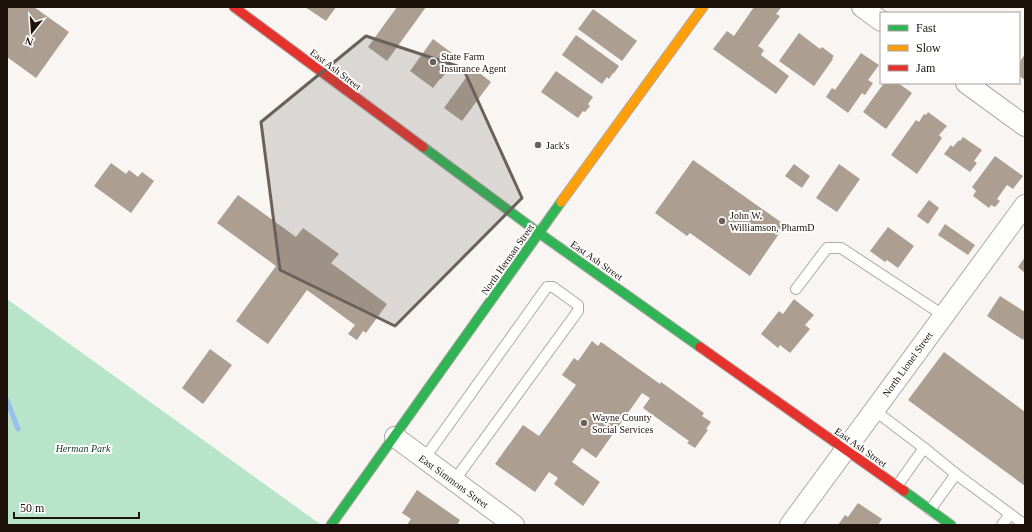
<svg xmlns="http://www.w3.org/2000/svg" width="1032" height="532" viewBox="0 0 1032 532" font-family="Georgia,serif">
	<rect width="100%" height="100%" fill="#f8f5f3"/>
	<path fill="#b8e5ca" d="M7,299L320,524L319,525H7Z"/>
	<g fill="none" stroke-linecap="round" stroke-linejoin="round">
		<path stroke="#97c0ed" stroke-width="5" d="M7,400L18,429"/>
	</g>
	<g fill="#ac9e91">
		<path d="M7,7H34L69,32L36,78L7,57Z"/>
		<path d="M305,7H336L326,21Z"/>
		<path d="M397,7H426L387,61L368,47Z"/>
		<path d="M754,7H779L781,8L776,14L780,16L758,46L764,50L761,55L789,76L776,94L713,49L727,31L734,36Z"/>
		<path d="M593,9L637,41L622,61L578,29Z"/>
		<path d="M799,33L820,49L822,47L834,56L832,58L833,59L814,86L779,61Z"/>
		<path d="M576,35L619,66L614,73H613L609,79L607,77L602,84L562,55Z"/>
		<path d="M433,39L456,56L446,69L448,70L441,79H440L433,88L410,71Z"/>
		<path d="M861,53L879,65L868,80L873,83L865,95L862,93L848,113L826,97L832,88L835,90Z"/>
		<path d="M1025,54V80L1019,76V63Z"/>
		<path d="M473,68L491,82L462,121L444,108Z"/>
		<path d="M556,71L593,97L588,104L590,106L585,112L583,111L578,118L541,92Z"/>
		<path d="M884,83H898L912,93L886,129L863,112Z"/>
		<path d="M928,112L947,126L939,135L942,138L917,174L891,155L916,120L919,122L924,114L926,115Z"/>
		<path d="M963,137L982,150L974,161L977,163L970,172L944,154L951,145L953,147L959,140L960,141Z"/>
		<path d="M995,156L1023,176L1013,189L1007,185L997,199L1000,201L995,207L991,205L989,208L973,196L976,191L972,187Z"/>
		<path d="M693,160L785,225L750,276L690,233L687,236L655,213Z"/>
		<path d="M111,163L126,174L129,170L138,177L142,172L154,181L131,213L94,186Z"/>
		<path d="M794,164L810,176L802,188L785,176Z"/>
		<path d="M839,164L860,179L837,212L816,198Z"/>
		<path d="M238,195L296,237L303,228L339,254L331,263L387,304L366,333L363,331L357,340L348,334L355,325L307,290L268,344L236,321L276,266L217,223Z"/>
		<path d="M929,200L939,208L928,224L917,216Z"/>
		<path d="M945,224L975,245L968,255L938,235Z"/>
		<path d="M888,227L914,246L898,268L887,260L885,262L870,251Z"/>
		<path d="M1025,257V273L1018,267Z"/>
		<path d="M1000,296L1025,312V336L1023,340L987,316Z"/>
		<path d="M794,299L814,315L805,325L810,329L790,353L780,345L778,348L761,334L779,311L783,314Z"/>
		<path d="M592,341L598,346L601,342L660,384L661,382L704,413L702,416L711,422L706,429L708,430L695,448L687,443L689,441L643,408L650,398L642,393L596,458L582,448L572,462L600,482L583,506L554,484L558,478L549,472L535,492L495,464L523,425L539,436L576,385L562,375L574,358L578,361Z"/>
		<path d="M210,349L232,365L203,404L182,388Z"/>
		<path d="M944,352L1025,412V486L908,400Z"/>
		<path d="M417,490L460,520L457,525H418L416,524L415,525H407L411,519L402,513Z"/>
		<path d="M858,503L882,519L878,525H838L845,515L848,517Z"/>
	</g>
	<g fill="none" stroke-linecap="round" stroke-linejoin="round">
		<defs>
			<g id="lane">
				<path d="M796,289L827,248H841L943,315"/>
				<path d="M874,410L924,448"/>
				<path d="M424,459L547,287H553L578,305V311L454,481"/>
				<path d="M897,486L924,448L956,474L1025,525"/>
				<path d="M930,510L956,474"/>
				<path d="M1002,525L1010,514"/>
			</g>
			<g id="street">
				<path d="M862,7L881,21"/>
				<path d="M966,83L1025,126"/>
				<path d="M395,437L514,525"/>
				<path d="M790,525L1025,205"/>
			</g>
			<g id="fast">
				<path d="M423,147L539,233L700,347"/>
				<path d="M904,491L951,525"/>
				<path d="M331,525L561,202"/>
			</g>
			<path id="slow" d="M561,202L703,7"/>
			<g id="jam">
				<path d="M234,7L423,147"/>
				<path d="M700,347L904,491"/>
			</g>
		</defs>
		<use href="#lane" stroke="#b0a9a5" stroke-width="12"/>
		<use href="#street" stroke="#b0a9a5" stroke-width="22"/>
		<use href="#fast" stroke="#b0a9a5" stroke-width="11"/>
		<use href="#slow" stroke="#b0a9a5" stroke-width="11"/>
		<use href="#jam" stroke="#b0a9a5" stroke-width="11"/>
		<use href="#lane" stroke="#fefefd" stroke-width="10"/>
		<use href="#street" stroke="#fefefd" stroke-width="20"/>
		<use href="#fast" stroke="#30b455" stroke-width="9"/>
		<use href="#slow" stroke="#ff9f0a" stroke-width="9"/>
		<use href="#jam" stroke="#e5322d" stroke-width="9"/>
	</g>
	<path fill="#6a615c" fill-opacity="0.2" stroke="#6a615c" stroke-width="3" stroke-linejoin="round" d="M366,36L463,68L522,198L395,326L280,270L261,122Z"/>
	<g fill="#6a615c" stroke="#fff" stroke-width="1.5">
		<circle cx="433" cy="62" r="4"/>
		<circle cx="538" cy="145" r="4"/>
		<circle cx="722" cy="221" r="4"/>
		<circle cx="584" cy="423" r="4"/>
	</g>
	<g text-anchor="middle" stroke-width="4" stroke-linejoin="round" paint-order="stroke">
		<g font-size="10" fill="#1d120b" stroke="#fff" text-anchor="start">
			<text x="441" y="60">State Farm<tspan x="441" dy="12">Insurance Agent</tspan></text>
			<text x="546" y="149">Jack's</text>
			<text x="730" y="219">John W.<tspan x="730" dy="12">Williamson, PharmD</tspan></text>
			<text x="592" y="421">Wayne County<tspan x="592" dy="12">Social Services</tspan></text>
		</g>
		<g font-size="10" fill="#1d120b" stroke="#fff">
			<text transform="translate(336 69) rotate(37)" y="4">East Ash Street</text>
			<text transform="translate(507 259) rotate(-55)" y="4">North Herman Street</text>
			<text transform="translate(597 260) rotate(35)" y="4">East Ash Street</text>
			<text transform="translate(907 364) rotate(-54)" y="4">North Lionel Street</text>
			<text transform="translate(861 447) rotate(35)" y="4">East Ash Street</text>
			<text transform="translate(454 481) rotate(36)" y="4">East Simmons Street</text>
		</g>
		<g font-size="10" font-style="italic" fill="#0e3723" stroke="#fff">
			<text x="83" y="452">Herman Park</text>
		</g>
	</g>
	<rect width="1032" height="532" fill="none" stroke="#1d120b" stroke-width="16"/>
	<rect x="880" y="12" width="140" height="72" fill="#ffffff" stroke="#a5a09d"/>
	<rect x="888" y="25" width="20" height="6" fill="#30b455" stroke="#a5a09d"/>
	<text x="916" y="32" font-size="12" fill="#1d120b">Fast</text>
	<rect x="888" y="45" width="20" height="6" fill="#ff9f0a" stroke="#a5a09d"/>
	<text x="916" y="52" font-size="12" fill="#1d120b">Slow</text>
	<rect x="888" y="65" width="20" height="6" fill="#e5322d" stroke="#a5a09d"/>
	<text x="916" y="72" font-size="12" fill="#1d120b">Jam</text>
	<g transform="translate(32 32) rotate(197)" stroke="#ffffff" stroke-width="3" paint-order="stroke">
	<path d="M0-3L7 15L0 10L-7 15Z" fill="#1d120b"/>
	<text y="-6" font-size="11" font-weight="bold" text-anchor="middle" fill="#1d120b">N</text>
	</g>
	<path d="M14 512v6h125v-6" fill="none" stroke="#1d120b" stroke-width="2"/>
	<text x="20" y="512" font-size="12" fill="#1d120b" stroke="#ffffff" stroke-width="3" paint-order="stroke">50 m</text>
</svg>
